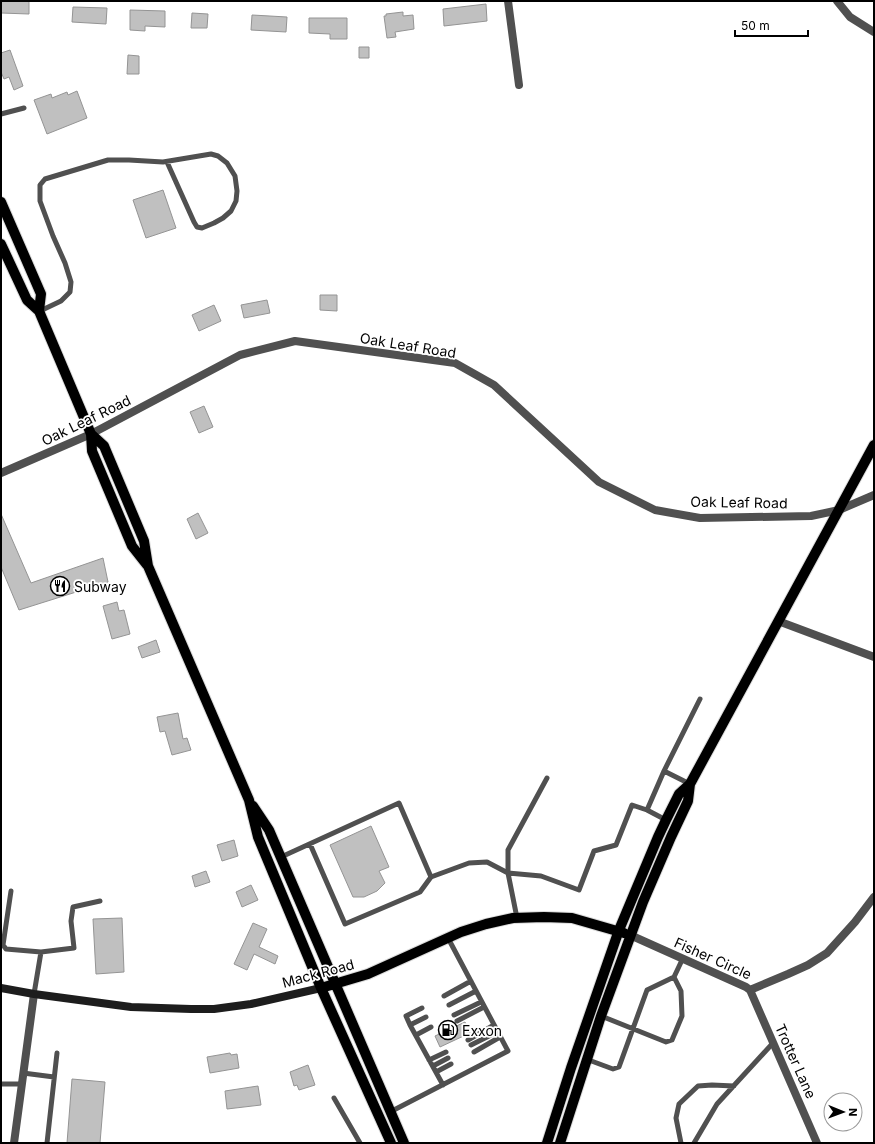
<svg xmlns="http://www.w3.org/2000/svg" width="875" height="1144" viewBox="0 0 875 1144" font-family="Inter,sans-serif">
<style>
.building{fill:#c0c0c0;stroke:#949494}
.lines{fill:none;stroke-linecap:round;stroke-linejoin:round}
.primary-casing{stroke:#dbdbdb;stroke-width:12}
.service{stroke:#505050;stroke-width:5}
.minor{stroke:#505050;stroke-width:8}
.tertiary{stroke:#505050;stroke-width:8}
.secondary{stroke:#1d1d1d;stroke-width:8}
.primary{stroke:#000;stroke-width:10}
.labels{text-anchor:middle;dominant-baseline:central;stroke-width:3.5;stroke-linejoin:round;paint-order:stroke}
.street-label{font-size:14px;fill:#000;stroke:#fff}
.poi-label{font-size:14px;fill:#000;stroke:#fff;text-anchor:start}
</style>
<rect width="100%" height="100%" fill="#fff"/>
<!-- building -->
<path class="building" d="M1,1H29V14L1,13Z
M486,4L487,21L444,26L443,9Z
M73,7L107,8L106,24L72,22Z
M130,10L165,11V27L145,26V31L130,30Z
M403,12V16L413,15L414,29L395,32L396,37L387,38L384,16H386V14Z
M192,13L208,14L207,28H191Z
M252,15L287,17L286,32L251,30Z
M309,18H347V39H330V34L309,33Z
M359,47H369V58H359Z
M10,50L23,86L14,90L9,77L4,79L1,72V53Z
M128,55L139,56V74H127Z
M77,91L87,118L47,134L34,100L51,94L52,98L67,92L68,95Z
M163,190L176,228L146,238L133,200Z
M320,295H337V311L320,310Z
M267,300L270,313L244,318L241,305Z
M214,305L221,321L199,331L192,315Z
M204,406L213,427L199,433L190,412Z
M198,513L208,533L196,539L187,519Z
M1,514L31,583L103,558L108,582L19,610L1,567Z
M117,602L119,611L124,610L130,634L112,639L103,606Z
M156,640L160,652L142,658L138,647Z
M178,713L183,739L187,738L191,750L172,755L165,731L160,732L157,717Z
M371,826L389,867L379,871L385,883L377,891L364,897H353L330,845Z
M234,840L238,856L222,861L217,845Z
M206,871L210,882L195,887L192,876Z
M251,885L258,900L242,907L236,892Z
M122,918L124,972L96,974L93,919Z
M253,923L267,929L259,947L278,956L275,964L254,954L247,970L234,964Z
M465,1022L470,1033L440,1047L435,1036Z
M230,1053L231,1055L237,1054L239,1068L210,1073L207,1057Z
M308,1065L315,1085L299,1090L297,1085L294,1086L290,1072Z
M72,1079L105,1082L100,1143H67Z
M258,1086L261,1105L227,1109L225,1091Z"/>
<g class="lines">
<defs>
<path id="primary" d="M1,202L41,294L39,311
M1,244L27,300L39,311L91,434L104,446L144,541L148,566L249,800L258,837L321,988L391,1143
M91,434L92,451L132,546L147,565
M253,806L269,830L404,1143
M321,988L368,974L461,932L486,924L513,918L544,917L572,918L624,933
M547,1143L571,1068L619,930L658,837L666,820L679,794L690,784L874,445
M560,1143L601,1016L643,902L671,837L688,801L690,784"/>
</defs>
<!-- primary casing -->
<use href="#primary" class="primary-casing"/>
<!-- service -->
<path class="service" d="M1,114L24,108
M40,311L61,301L70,292L71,282L65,263L53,236L40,201V185L45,179L108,160H129L163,162L211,154L218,156L227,163L235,176L237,191L236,201L231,211L223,218L214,223L202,228L197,227L194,222L167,162
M664,771L647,810L666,820
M690,784L664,771L700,699
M310,844L345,924L420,892L431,877
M281,857L399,803L431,877L469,863L487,862L508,873V850L547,778
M11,891L3,945L6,949L41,952
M517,918L508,873L541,876L579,890L594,851L616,845L632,805L647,810
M34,994L41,952L74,948L71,921L73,907L100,901
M444,996L471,981
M449,1005L476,991
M454,1015L481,1002
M601,1016L666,1042L672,1040L682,1016L681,991L674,977
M426,1017L410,1025L443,1085
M457,1021L484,1007
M410,1025L406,1016L422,1008
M416,1035L431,1027
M468,1040L494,1025
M471,1045L497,1032
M474,1052L500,1037
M586,1059L613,1069L619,1067L647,990L674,977L683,958
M429,1060L446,1052
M433,1066L448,1058
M436,1072L451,1064
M23,1073L54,1077
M1,1084H22
M334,1098L360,1143
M390,1112L508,1051L448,938
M47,1143L57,1053
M681,1143L676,1118L679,1104L698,1086L712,1085L734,1086
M694,1143L717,1104L773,1043"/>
<!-- minor -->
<path class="minor" d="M508,1L519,85
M1,473L91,434L240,355L295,341L455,363L494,385L599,482L655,510L700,518L811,516L839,510L874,495
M778,621L874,657
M630,935L746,987L750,990L817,1143
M750,990L788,974L808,965L827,953L855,922L874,897
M14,1143L34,994"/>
<!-- tertiary -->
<path class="tertiary" d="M837,1L850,17L874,32"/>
<!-- secondary -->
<path class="secondary" d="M1,988L34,994L131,1007L191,1009H214L251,1004L321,988"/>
<!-- primary -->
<use href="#primary" class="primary"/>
</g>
<!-- icons -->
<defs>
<symbol id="restaurant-ring" viewBox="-11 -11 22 22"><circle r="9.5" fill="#fff" stroke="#000" stroke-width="1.5"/><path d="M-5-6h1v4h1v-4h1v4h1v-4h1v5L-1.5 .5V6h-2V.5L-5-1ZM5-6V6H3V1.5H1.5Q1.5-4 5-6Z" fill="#000"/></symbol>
<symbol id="fuel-ring" viewBox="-11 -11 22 22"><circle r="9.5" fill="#fff" stroke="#000" stroke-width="1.5"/><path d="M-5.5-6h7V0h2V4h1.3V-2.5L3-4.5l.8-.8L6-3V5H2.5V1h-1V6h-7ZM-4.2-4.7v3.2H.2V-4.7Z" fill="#000"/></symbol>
</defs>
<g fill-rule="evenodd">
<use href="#restaurant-ring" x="49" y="575" width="22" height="22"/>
<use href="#fuel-ring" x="437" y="1019" width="22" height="22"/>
</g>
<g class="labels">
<!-- street labels -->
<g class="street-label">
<text transform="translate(408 345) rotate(9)">Oak Leaf Road</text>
<text transform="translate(86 420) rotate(-26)">Oak Leaf Road</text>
<text transform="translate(739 502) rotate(1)">Oak Leaf Road</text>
<text transform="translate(713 958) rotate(24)">Fisher Circle</text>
<text transform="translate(318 973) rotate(-15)">Mack Road</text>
<text transform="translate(796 1061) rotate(66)">Trotter Lane</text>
</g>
<!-- poi labels -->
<g class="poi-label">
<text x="74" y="586">Subway</text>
<text x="462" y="1030">Exxon</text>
</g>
</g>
<!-- border -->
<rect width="875" height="1144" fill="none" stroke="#000000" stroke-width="4"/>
<!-- north arrow -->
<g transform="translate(843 1112) rotate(91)"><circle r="19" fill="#ffffff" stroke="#999999"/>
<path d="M0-3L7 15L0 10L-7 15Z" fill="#000000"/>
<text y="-6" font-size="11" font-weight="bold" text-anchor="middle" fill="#000000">N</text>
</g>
<!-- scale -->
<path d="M735 30v6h73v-6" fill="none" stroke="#000000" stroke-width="2"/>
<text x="741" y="30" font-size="12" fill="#000000" stroke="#ffffff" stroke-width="3" paint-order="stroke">50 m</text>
</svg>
